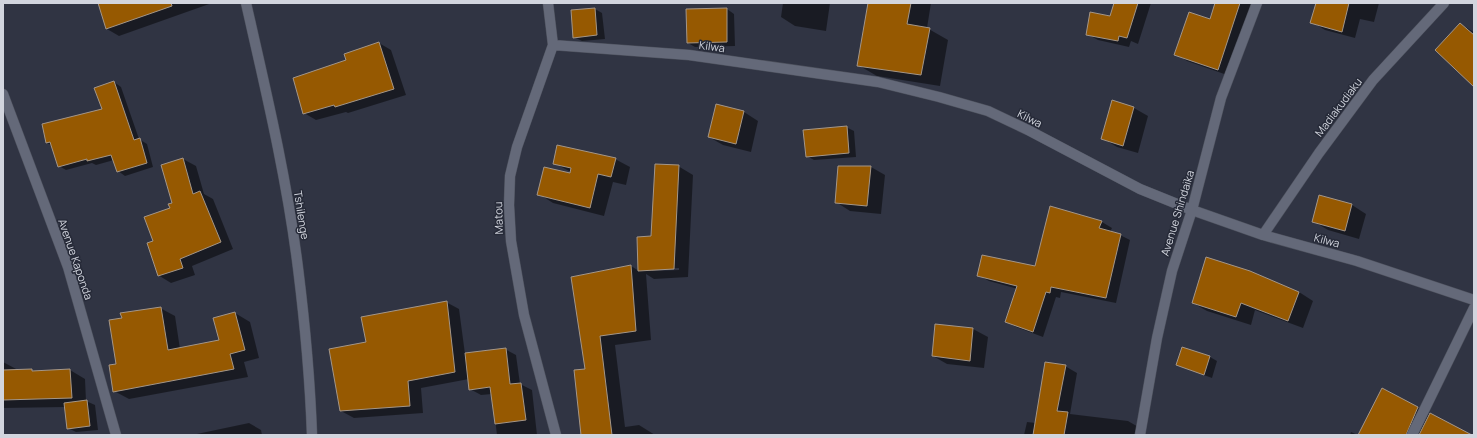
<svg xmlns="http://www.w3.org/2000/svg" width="1477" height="438" viewBox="0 0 1477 438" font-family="Manrope,sans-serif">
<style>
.shadow{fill:#0007;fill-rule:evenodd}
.building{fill:#965901;stroke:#a49688}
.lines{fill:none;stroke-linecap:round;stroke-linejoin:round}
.minor-casing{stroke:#4c505c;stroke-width:11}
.minor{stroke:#646979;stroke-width:10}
.labels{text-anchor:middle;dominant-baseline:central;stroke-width:3;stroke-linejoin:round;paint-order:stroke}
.street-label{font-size:11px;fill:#d2d5de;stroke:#262a38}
</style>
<rect width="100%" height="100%" fill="#303443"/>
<!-- shadow -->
<path class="shadow" d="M99,3H212L119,36L107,29Z
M783,3H830L826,31L795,26L781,17Z
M862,3H931L927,28L948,40L940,86L877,76L858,65L868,4Z
M1115,3H1151L1138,44L1131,41L1129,47L1098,40L1087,34L1110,18Z
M1216,3H1248L1253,6L1230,76L1187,61L1176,54L1210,21Z
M1314,3H1379L1374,22L1360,19L1355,38L1325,30L1312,22L1317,4Z
M595,9L602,13L605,39L582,41L574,37Z
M727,9L734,14L735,46L695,47L688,43Z
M1460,24L1474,32V85Z
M379,43L391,50L406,95L348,113L346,112L316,120L304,113L347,60Z
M114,82L121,87L139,139L147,144L153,167L125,176L118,171L114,160L96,165L92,163L66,170L59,166L53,146L47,143L103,110Z
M1113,101L1134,108L1148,116L1138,153L1117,147L1102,138Z
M717,105L744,112L758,121L751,152L723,145L709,137Z
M846,127L854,131L856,157L814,160L807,156Z
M183,159L196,166L204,194L213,199L233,249L192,266L195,275L171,283L158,275L154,242L171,209Z
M615,159L630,167L626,185L613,182L604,216L553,203L539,194L570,174L571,172L554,163Z
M678,166L693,175L688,277L654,279L646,274L651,340L615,345L625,427L639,425L655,435H580L582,434L586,370L572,277L631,266L639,271L638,238L652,237ZM679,268V270L652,271V269Z
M871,167L885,175L881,214L850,211L836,202Z
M1320,196L1352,205L1366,214L1359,239L1328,230L1313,221Z
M1051,207L1102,222L1112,228L1110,232L1120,235L1130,240L1116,303L1061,292L1060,298L1056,297L1043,337L1016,327L1006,322L1018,289L989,281L978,275L1036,267Z
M1299,292L1313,301L1303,328L1255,310L1251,325L1207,311L1193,303Z
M446,302L459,309L465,354L505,349L516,355L520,384L532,390L537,435H497L492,394L481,395L470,389L469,379L421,388L423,413L354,418L341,411L367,343Z
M160,308L175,316L180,349L220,341L235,313L250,322L259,358L244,362L248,377L129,399L114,391L123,319Z
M936,325L973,329L988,337L984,368L947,364L933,356Z
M1210,357L1217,361L1212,378L1177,365Z
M3,362L18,370L35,372L70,370L85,379L86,401L95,405L98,430L76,432L68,428L66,407L3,408Z
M1065,366L1077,373L1070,414L1128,421L1140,428V435H1024L1027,422L1036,423Z
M1382,389L1418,408L1467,435H1386Z
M249,423L261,430L262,435H192Z
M1351,432L1358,435H1350Z"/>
<!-- building -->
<path class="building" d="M98,3H171L172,6L106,29Z
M868,3H911L907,24L930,28L921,75L857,66Z
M1114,3H1138L1127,38L1119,36L1118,41L1086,35L1090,12L1110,16Z
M1215,3H1240L1218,70L1174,55L1189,12L1210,19Z
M1316,3H1349L1342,32L1310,23Z
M595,8L597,35L573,38L571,10Z
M727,8V42L687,43L686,9Z
M1460,23L1474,35V87L1435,50Z
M379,42L394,89L335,107L334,105L303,114L293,78L346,60L344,54Z
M114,81L134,140L140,138L147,163L117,172L111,155L87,161V159L58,167L50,142L46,143L42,124L102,109L94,88Z
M1112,100L1134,107L1123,146L1101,139Z
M716,104L744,111L736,144L708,137Z
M847,126L849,153L806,157L803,130Z
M557,145L616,158L611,177L598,174L590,208L537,195L544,167L570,173L571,168L553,164Z
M183,158L193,194L200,191L221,242L180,259L183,268L158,276L147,243L153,241L144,217L170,208L168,204L172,203L161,165Z
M655,164L679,165L674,269L638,271L637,237L651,236Z
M838,166H871L867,206L835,203Z
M1319,195L1352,204L1345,231L1312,222Z
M1050,206L1102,221L1099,228L1121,234L1106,298L1051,287L1050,293L1046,292L1033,332L1005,322L1017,286L977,276L982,255L1035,266Z
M1206,257L1250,271L1299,292L1288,321L1241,303L1236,317L1192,303Z
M631,265L636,331L600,336L612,435H581L574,370L585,369L571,277Z
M447,301L455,372L408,381L410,406L340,411L329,349L366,342L361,317Z
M161,307L168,350L219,340L213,318L235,312L245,350L230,354L234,369L113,392L109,365L116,364L109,320L122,318L120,313Z
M935,324L973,328L970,361L932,356Z
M1182,347L1210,356L1204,375L1176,365Z
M506,348L510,384L521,383L526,420L495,424L490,387L469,390L465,353Z
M1045,362L1066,365L1057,411L1068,412L1064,435H1033Z
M32,369V371L70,369L72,398L3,400V370Z
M1382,388L1418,407L1406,435H1358Z
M87,400L90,426L67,429L64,403Z
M1430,413L1472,435H1419Z"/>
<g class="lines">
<defs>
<path id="minor" d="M246,3C266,91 287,179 298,268C305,324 310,379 312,435
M548,3L553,45L517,147L510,176L509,205L511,241L524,315L556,435
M553,45L689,55L878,82L939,97L988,111L1028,130L1140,189L1192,210L1263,235L1357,261L1474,300
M3,94L68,267L116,435
M1263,235L1319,153L1373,80L1444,3
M1140,435L1157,338L1172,271L1192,210L1221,98L1257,3
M1412,435L1474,308"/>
</defs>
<!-- minor casing -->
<use href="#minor" class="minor-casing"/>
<!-- minor -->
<use href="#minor" class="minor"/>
</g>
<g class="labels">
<!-- street labels -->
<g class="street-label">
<text transform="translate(712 46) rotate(8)">Kilwa</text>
<text transform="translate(1338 107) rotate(-53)">Madiakudiaku</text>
<text transform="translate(1030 118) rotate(27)">Kilwa</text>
<text transform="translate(1177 213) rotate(-73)">Avenue Shindaïka</text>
<text transform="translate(302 215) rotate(81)">Tshilenge</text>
<text transform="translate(498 218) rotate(-92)">Matou</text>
<text transform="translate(1327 240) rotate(15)">Kilwa</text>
<text transform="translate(76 259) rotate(71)">Avenue Kaponda</text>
</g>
</g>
<!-- border -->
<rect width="1477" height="438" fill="none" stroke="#d2d5de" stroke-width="8"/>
</svg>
